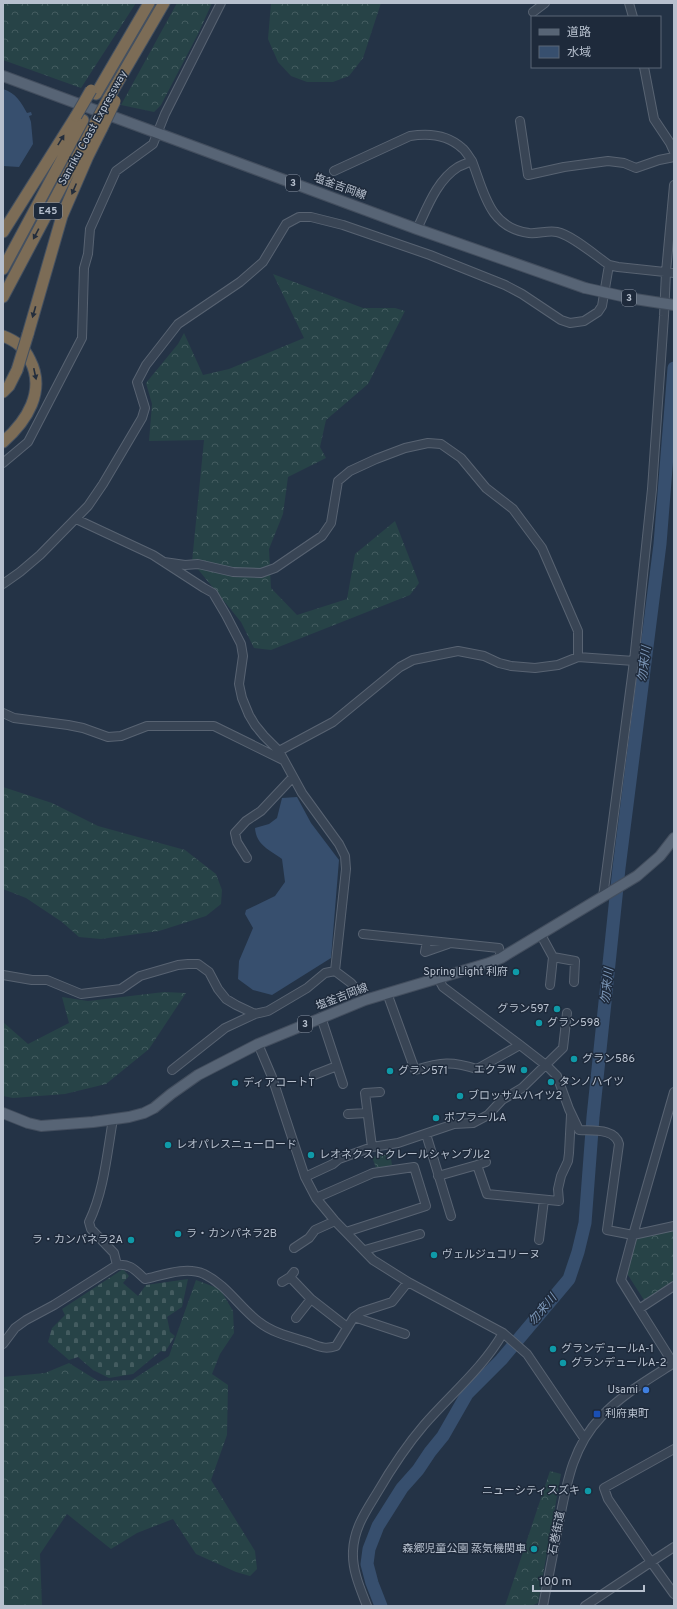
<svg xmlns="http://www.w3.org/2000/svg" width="677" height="1609" viewBox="0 0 677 1609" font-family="Overpass,'Noto Sans JP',sans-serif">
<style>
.forest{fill:url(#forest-crowns)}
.cemetery{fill:url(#cemetery-stones)}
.water{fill:#374f6e}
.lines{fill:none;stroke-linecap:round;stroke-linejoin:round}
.river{stroke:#374f6e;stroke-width:13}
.minor-casing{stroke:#586372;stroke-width:10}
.major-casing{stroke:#434e5e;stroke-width:12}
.highway-casing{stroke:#445060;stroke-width:13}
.minor{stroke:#394555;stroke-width:8}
.major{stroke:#576475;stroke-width:10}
.highway{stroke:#7c6c56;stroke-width:11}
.major-bridge-casing{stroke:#434e5e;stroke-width:12;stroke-linecap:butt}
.highway-bridge-casing{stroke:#445060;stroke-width:13;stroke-linecap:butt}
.major-bridge{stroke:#576475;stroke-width:10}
.highway-bridge{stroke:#7c6c56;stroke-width:11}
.oneway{fill:#232d3c}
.culture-dot{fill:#0f9aa8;stroke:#1e2a3b;stroke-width:1.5}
.shop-dot{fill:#3f7fe0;stroke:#1e2a3b;stroke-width:1.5}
.transit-dot{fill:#1a4fb4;stroke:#1e2a3b;stroke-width:1.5}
.labels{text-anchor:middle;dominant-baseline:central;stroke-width:3;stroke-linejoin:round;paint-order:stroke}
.shield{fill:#1e2a3b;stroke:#8993a2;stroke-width:1}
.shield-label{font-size:10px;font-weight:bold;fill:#b7c0ce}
.street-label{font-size:11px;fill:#b7c0ce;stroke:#1e2a3b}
.poi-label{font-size:11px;fill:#b7c0ce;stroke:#1e2a3b;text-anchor:start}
.water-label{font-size:12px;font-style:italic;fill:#7c97b8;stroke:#1e2a3b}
</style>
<defs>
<pattern id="forest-crowns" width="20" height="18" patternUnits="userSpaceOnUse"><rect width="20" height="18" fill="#274347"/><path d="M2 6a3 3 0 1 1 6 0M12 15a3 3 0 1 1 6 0" fill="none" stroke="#445c60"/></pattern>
<pattern id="cemetery-stones" width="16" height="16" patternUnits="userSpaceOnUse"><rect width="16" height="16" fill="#274347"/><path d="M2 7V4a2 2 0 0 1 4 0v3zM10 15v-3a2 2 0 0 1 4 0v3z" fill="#445c60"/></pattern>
</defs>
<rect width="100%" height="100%" fill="#243346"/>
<!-- forest -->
<path class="forest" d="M3,3H136L81,88L3,60Z
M177,3H212L198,34L161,105L154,112L121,105Z
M271,3H381L363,58L349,76L333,82H307L291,76L278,62L268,39Z
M273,274L363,308H395L405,311L368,384L326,420L320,447L326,458L288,477L283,514L269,549L271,588L297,615L347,599L355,554L395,521L419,583L410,595L271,650L254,648L241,622L192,562L204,440L149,441L152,404L146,383L178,344L184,333L203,375L229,369L304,338Z
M3,787L52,803L98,826L185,850L216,874L222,890L221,904L206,916L159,931L101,939L79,937L62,922L26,898L3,889Z
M164,992L186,993L149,1049L106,1084L65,1094L13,1098L3,1096V1022L28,1044L69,1023L62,997L88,1001Z
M390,1153L392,1165L376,1168L372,1157Z
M674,1230V1281L644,1300L626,1272L636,1238Z
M196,1280L220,1289L233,1311L234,1333L220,1354L212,1374L228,1385L227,1435L211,1480L255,1551L257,1569L250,1576L236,1572L196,1554L173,1519L137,1533L111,1549L67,1514L40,1554L42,1606H3V1377L45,1373L69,1363L98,1381L132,1380L169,1356Z
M550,1471L561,1474L538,1603L531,1606H505Z"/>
<!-- cemetery -->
<path class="cemetery" d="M123,1269L129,1276L123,1283L138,1296L146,1285L188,1279L182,1307L167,1317L170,1332L175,1336L165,1352L161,1351L133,1374L109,1378L93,1370L78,1357L69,1360L48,1342L52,1328L65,1315L62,1309Z"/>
<!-- water -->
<path class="water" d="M3,89C16,93 21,102 27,113L31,112L32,115L29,116L31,122L33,144L19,167L3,166Z
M297,797L311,823L339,860L331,958L272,995L253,990L238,979L239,961L253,928L245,914L246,910L275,896L285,882L282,859C270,850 256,845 255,828L269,824L277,818L282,798Z"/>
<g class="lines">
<!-- river -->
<path class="river" d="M381,1606L372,1583L367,1564L369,1549L378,1526L402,1488L418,1470L430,1452L443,1436L467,1394L501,1360L569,1279L578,1252L585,1223L593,1117L619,868L660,544L674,368"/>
<defs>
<path id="minor" d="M629,3L633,17
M533,12L545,3
M644,67L654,119L670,143L674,152
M520,121L528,175L564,167L608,161L624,163L636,168L659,160L674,157
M334,171L410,136C428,133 448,135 462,148C466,151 469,157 472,161
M417,229C427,208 437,180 458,167C462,165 467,163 472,161C484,192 489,228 529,233C539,234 548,230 557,232C572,235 596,256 609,265L618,267L674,273
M3,463L28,442L82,338L84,268L88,254L90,229L116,171L153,144L165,114L221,3
M76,519L153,555L204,588L213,593L226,615L241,644L243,656L239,684L242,698L249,715L255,725L264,736L279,751L302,793L339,844L345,856L346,869L335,971L351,983L365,1000
M164,562L185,565L198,564L233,572L261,573L275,568L322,536L331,523L338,481L350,471L376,459L405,448L428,443L441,444L461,458L486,488L513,509L542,548L578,631V657L634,661
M3,584L20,572L40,555L88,506L103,484L142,418L145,408L137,382L146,365L178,324L240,282L263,262L286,224L299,217H311L343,225L430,255L505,285L522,294L561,320L570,323L584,321L598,312L602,306L609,265
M3,713L14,718L68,725L83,728L108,737L121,736L147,726H214L283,760
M279,751L333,722L400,667L413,660L458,651L484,656L499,663L511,666L535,668L558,665L578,657
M247,858L237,842L235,833L246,821L261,811L293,777
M603,897L634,661L652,489L664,316L666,272L674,185
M363,934L499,948L501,958
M541,935L553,957L550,985
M427,941L425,952L448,944
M553,957L575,961L574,982
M3,975L32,980H47L81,994L121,989L140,976L178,965L188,964H198L209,972L218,989L226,999L236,1005L255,1014
M438,978L443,987L520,1045L547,1066L557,1076L569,1109L579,1130C592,1131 615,1128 619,1144L607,1230L633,1235L674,1092
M387,993L415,1070C442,1062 451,1061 477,1069L520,1045
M321,1017L343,1084
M258,1044L272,1077L305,1177L316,1198L335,1221L373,1260L408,1282L503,1333L527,1354L584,1438
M172,1070L225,1028L255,1014L268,1011L307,988L325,973L335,971
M314,1075L337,1066
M348,1114L367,1113
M113,1119C107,1154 104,1191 89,1222L91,1229L114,1253L117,1265
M426,1134L451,1216
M372,1147L365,1093L380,1092
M477,1165L486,1162
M438,1176L477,1165L487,1194L559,1201L558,1189L561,1176L568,1161L569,1153L571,1115
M305,1177L333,1164L339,1159L372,1147L398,1143L454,1124L473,1123L488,1115L502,1100L522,1088L563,1048L567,1013
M316,1198L373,1173L414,1167L426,1206L346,1232
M539,1240L544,1200
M294,1248L309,1238L315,1230L335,1221
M365,1250L420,1234
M294,1272L290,1277L311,1299
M282,1282L290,1277
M639,1309L621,1280L633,1235L674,1226
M354,1317L405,1334
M296,1318L311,1299L347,1327
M3,1344L15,1328L26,1320L54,1305L117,1265C130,1263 136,1271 145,1279C163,1275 186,1266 204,1274C227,1285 240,1308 259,1322C273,1333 291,1337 307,1342C318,1346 324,1350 336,1346L354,1317L361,1312L392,1302L408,1282
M673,1363L639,1309L674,1286
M674,1547L651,1562L674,1594
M367,1606C360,1588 352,1570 353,1551C354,1528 366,1511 377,1493C391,1469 406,1446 424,1425C450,1395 483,1368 503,1333
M543,1606C548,1580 553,1554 558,1528C566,1488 571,1448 601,1417C621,1395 649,1379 674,1363
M585,1606L651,1562L608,1499L604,1488L674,1449"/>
<path id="major" d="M3,76L417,229L585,288
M3,1113L28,1123L41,1126L93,1122L129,1117L144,1113L154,1108L171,1094L198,1075L258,1044L365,1000L489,963L501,958L637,876L660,856L674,838"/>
<path id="highway" d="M96,94L149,3
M108,99L164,3
M3,232L76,116
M3,269L83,120
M3,297L94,125
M28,334L62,216L88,156L102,128
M3,336C16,341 24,347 30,360C46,391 27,421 3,442
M3,392L9,386L17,370"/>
</defs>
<!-- minor casing -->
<use href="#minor" class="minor-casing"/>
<!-- major casing -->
<use href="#major" class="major-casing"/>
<!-- highway casing -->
<use href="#highway" class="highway-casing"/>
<!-- minor -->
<use href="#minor" class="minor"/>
<!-- major -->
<use href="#major" class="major"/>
<!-- highway -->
<use href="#highway" class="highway"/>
<defs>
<path id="major-bridge" d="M585,288L635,299L674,305"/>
<path id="highway-bridge" d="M76,116L91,90
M94,125L108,99
M102,128L115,101
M17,370L28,334"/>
</defs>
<!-- major-bridge casing -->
<use href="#major-bridge" class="major-bridge-casing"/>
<!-- highway-bridge casing -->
<use href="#highway-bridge" class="highway-bridge-casing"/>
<!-- major-bridge -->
<use href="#major-bridge" class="major-bridge"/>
<!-- highway-bridge -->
<use href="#highway-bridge" class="highway-bridge"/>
</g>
<!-- one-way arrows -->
<defs><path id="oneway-solid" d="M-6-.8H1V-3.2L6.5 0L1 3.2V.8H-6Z"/></defs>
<g class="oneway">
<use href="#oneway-solid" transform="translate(61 140) rotate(-58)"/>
<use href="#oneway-solid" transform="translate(74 189) rotate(113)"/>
<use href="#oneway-solid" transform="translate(36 234) rotate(118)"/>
<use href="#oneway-solid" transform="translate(34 312) rotate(106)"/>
<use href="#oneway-solid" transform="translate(35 374) rotate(78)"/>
</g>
<!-- markers -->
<g class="culture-dot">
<circle cx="516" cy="972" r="4"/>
<circle cx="557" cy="1009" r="4"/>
<circle cx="539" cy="1023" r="4"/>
<circle cx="574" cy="1059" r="4"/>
<circle cx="524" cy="1070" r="4"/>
<circle cx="390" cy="1071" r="4"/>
<circle cx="551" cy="1082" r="4"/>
<circle cx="235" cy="1083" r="4"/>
<circle cx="460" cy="1096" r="4"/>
<circle cx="436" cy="1118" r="4"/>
<circle cx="168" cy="1145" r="4"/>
<circle cx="311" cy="1155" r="4"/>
<circle cx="178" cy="1234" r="4"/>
<circle cx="131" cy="1240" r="4"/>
<circle cx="434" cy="1255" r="4"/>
<circle cx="553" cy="1349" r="4"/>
<circle cx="563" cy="1363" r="4"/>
<circle cx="588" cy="1491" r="4"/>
<circle cx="534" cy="1549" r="4"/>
</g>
<circle class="shop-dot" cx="646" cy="1390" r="4"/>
<rect class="transit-dot" x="593" y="1410" width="8" height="8" rx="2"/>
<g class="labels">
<!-- shield labels -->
<g class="shield">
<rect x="286" y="175" width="14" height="16" rx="3"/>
<rect x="34" y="203" width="28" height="16" rx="3"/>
<rect x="622" y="290" width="14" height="16" rx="3"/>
<rect x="298" y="1016" width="14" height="16" rx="3"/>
</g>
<g class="shield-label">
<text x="293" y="183">3</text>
<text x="48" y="211">E45</text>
<text x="629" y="298">3</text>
<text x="305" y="1024">3</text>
</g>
<!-- street labels -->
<g class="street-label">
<text transform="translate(93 128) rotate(-61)">Sanriku Coast Expressway</text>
<text transform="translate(340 187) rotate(20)">塩釜吉岡線</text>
<text transform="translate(342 997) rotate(-21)">塩釜吉岡線</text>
<text transform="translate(557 1533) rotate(-79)">石巻街道</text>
</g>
<!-- poi labels -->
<g class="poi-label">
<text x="508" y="972" text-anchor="end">Spring Light 利府</text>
<text x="549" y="1009" text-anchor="end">グラン597</text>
<text x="547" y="1023">グラン598</text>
<text x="582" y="1059">グラン586</text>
<text x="516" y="1070" text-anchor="end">エクラW</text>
<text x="398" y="1071">グラン571</text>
<text x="559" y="1082">タンノハイツ</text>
<text x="243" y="1083">ディアコートT</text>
<text x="468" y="1096">ブロッサムハイツ2</text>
<text x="444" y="1118">ポプラールA</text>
<text x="176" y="1145">レオパレスニューロード</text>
<text x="319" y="1155">レオネクストクレールシャンブル2</text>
<text x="186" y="1234">ラ・カンパネラ2B</text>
<text x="123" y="1240" text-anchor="end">ラ・カンパネラ2A</text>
<text x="442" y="1255">ヴェルジュコリーヌ</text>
<text x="561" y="1349">グランデュールA-1</text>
<text x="571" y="1363">グランデュールA-2</text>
<text x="638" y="1390" text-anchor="end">Usami</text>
<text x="605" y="1414">利府東町</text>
<text x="580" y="1491" text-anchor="end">ニューシティスズキ</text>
<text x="526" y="1549" text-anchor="end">森郷児童公園 蒸気機関車</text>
</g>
<!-- water labels -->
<g class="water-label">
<text transform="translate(645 664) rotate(-83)">勿来川</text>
<text transform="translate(608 986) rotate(-84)">勿来川</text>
<text transform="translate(543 1310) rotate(-50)">勿来川</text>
</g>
</g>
<!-- border -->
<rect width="677" height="1609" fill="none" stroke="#b7c0ce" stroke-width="8"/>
<!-- legend -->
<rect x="531" y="16" width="130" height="52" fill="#1e2a3b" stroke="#5b6676"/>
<rect x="539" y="29" width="20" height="6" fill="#576475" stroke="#5b6676"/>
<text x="567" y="36" font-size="12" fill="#b7c0ce">道路</text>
<rect x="539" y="46" width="20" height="12" fill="#374f6e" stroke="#5b6676"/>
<text x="567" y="56" font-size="12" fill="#b7c0ce">水域</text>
<!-- scale -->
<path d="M533 1585v6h111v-6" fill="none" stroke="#b7c0ce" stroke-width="2"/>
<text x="539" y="1585" font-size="12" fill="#b7c0ce" stroke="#1e2a3b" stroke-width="3" paint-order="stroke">100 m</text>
</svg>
